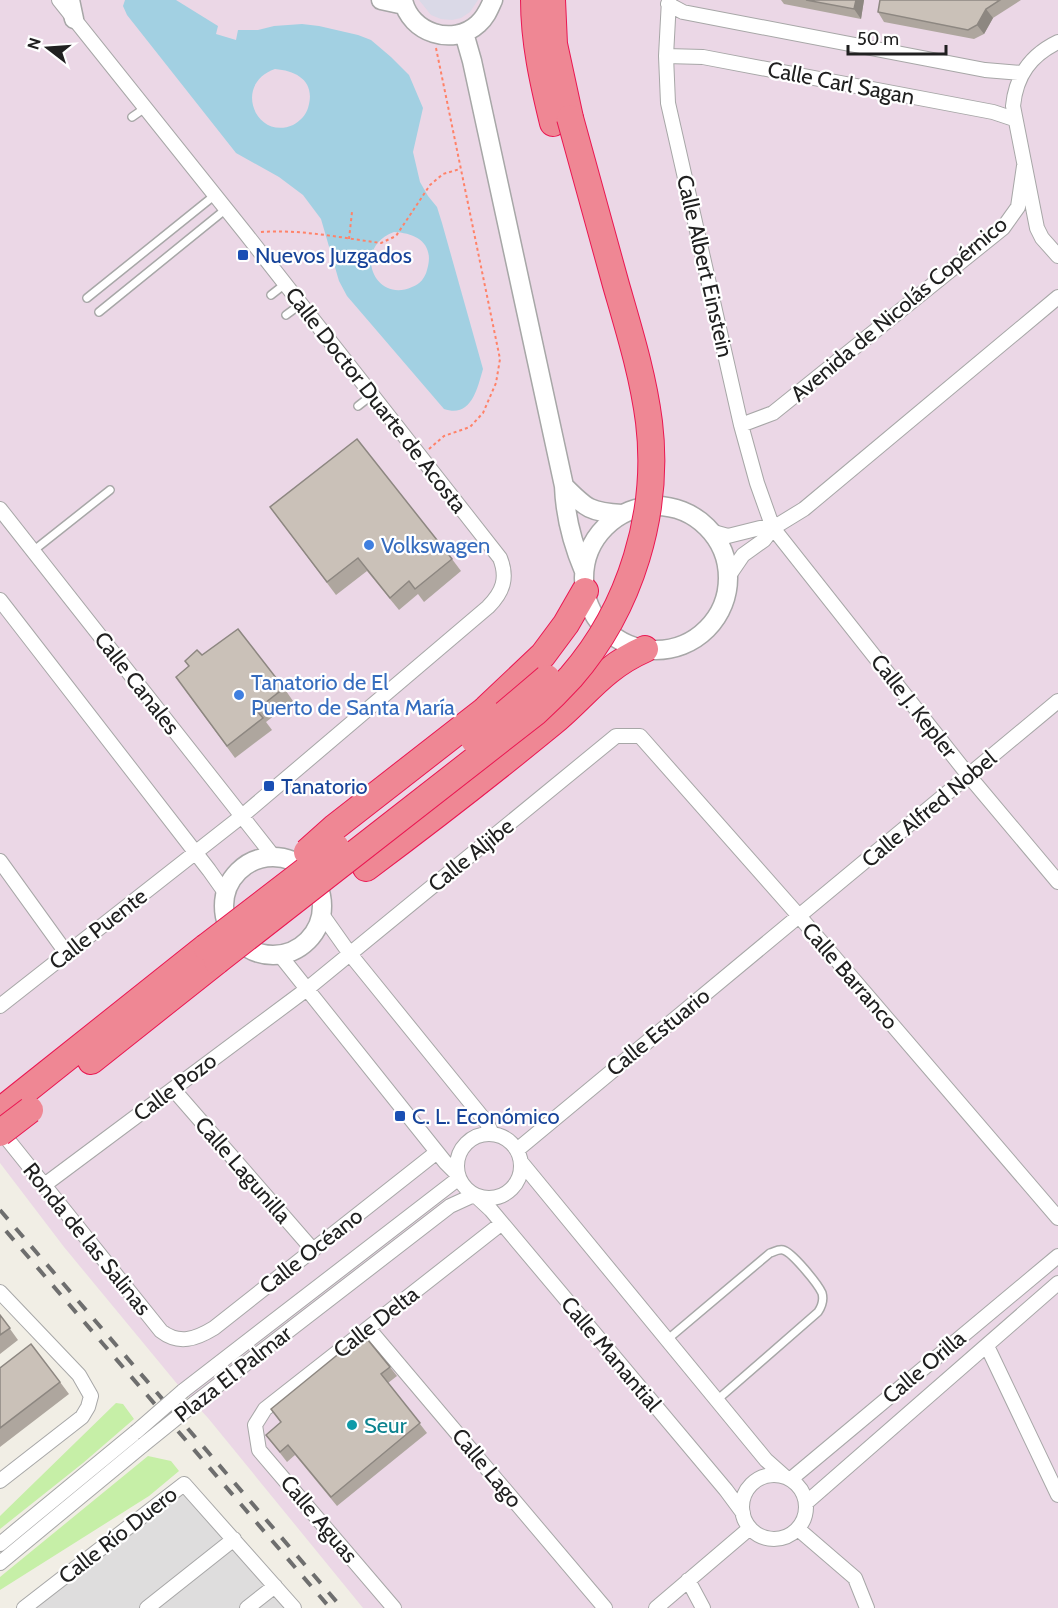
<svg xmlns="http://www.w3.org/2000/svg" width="1058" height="1608" viewBox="0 0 1058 1608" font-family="Cabin,sans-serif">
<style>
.residential{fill:#dedddd}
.industrial{fill:#ebd7e6}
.grass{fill:#c6efa7}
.plaza{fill:#dad9e7}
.water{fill:#a2d0e2;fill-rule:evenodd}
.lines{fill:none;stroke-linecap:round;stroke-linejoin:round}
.service-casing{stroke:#a7a7a7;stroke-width:10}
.minor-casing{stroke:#a7a7a7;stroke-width:16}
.tertiary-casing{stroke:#a7a7a7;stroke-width:21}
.motorway-casing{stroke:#ea1752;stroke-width:28}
.path{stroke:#ff8269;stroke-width:2;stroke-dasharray:3 3;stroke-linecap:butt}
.service{stroke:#fff;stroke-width:7}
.minor{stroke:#fff;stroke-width:14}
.tertiary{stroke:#fff;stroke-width:18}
.motorway{stroke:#ef8794;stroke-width:26}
.rail{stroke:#6e6e6e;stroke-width:4;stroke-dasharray:12 12;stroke-linecap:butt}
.minor-bridge-casing{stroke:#a7a7a7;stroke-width:16;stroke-linecap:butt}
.motorway-bridge-casing{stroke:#ea1752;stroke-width:28;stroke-linecap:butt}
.minor-bridge{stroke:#fff;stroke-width:14}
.motorway-bridge{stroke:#ef8794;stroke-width:26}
.wall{fill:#aea69e}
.shaded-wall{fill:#8d8781}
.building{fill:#cac1b8;stroke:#8d8781;stroke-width:1.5}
.transit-dot{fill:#1a4fb4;stroke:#fff;stroke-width:2}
.shop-dot{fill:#3f7fe0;stroke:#fff;stroke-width:2}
.culture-dot{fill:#0f9aa8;stroke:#fff;stroke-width:2}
.labels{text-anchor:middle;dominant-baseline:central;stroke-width:4.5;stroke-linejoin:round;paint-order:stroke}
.street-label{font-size:22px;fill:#202020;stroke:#fff}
.transit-label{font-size:22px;fill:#164399;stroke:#fff;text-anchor:start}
.shop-label{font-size:22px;fill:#366cbe;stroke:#fff;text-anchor:start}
.culture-label{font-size:22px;fill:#0d838f;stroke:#fff;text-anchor:start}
</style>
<rect width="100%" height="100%" fill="#f1eee5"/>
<!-- residential -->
<path class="residential" d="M190,1483L296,1608H28Z"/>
<!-- industrial -->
<path class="industrial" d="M0,0H1058V1608H363L208,1418L183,1391L64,1247L0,1163Z"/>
<!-- grass -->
<path class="grass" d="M116,1403L123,1404L134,1419L83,1463L0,1529V1516Z
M148,1456L171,1461L179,1471L149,1496L0,1590V1577Z"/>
<!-- plaza -->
<path class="plaza" d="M419,0H478L470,12L461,18L452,20L441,19L431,15Z"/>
<!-- water -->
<path class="water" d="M125,0H176L218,26L216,34L236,40L238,30H258L274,26L302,24L319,26L358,35L371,40L391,57L409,75L423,108L413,152L420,182L428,196L437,207L442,223L483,369C477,390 471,418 444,409L347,296L339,281L321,219L303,195L279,177L236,153L127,15L123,6ZM275,69C298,71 316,82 308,108C306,115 300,121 293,125C256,141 232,84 275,69ZM394,232C417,233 435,244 427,270C425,278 420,284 412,287C375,304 351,248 394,232Z"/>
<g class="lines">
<defs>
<path id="service" d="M132,117L145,108
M271,295L285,284
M87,298L215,195
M99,312L226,209
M286,315L301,304
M358,406L372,395
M33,551L110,490
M668,1339L770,1253C774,1252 778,1249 783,1250C792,1252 818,1284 822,1293C824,1300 822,1306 818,1312L717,1400"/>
<path id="minor" d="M669,0L666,56L668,103L741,425L757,483L773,528L969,776L1058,882
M668,4L683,12L985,70L1022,73
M1058,42C1031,55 1016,75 1013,106L1037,228L1042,238L1058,256
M666,56L703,57L993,112L1014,119
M741,425L773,413L1003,228L1018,207L1024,166
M0,509L274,857
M710,531L728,536L760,528H773
M728,577L743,555L764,540L773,528L804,509L1058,297
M0,600L209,870L226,894
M0,861L67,954
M321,913L350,954L487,1123L492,1134
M279,954L445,1162L458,1175
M0,1006L242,816L488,607C503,592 508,578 500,558L246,234L59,0
M173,1089L313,1250
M0,1130L161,1331C179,1345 196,1339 214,1328L437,1152
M457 1166a32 32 0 1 1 64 0a32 32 0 1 1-64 0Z
M517,1150L1058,701
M521,1162L766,1460L784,1476
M43,1186L307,989L616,736H640L799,916L1058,1218
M477,1197L491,1210L726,1490L743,1513
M0,1292L79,1375L91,1396L88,1407L82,1417L0,1481
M368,1328L605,1608
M987,1346L1058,1495
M183,1391L459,1178
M195,1403L450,1206L474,1195
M742 1507a32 32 0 1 1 64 0a32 32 0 1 1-64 0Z
M791,1479L1058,1256
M806,1503L1058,1283
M798,1529L855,1578L867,1608
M0,1544L136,1432
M0,1563L143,1445
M688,1580L703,1608
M24,1608L184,1484L294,1608
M147,1608L234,1539
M247,1608L275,1586
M394,1608L259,1450L255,1425L265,1409L502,1223
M656,1608L750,1528"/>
<path id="tertiary" d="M70,0L74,19
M381,0L404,5
M403,0C410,33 453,47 478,24C486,17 489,9 493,0
M464,33L472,61L564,486C565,514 573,545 584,571
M564,486C586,508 589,512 622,514
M584 578a72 72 0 1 1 144 0a72 72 0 1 1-144 0Z
M224 906a49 49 0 1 1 98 0a49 49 0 1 1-98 0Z"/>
<path id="motorway" d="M534,0C534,42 543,82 553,123
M552,0L554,44L570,118
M487,708L543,655L566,624L585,591
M366,868C429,821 491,773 552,723C586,695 602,668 645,649
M91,1061L217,961
M0,1111L206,947"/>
</defs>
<!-- service casing -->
<use href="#service" class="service-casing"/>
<!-- minor casing -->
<use href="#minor" class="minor-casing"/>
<!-- tertiary casing -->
<use href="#tertiary" class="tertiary-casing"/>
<!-- motorway casing -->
<use href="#motorway" class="motorway-casing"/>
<!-- path -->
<path class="path" d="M261,232C300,229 342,238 381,243L396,236L430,185L443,174L460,169
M349,239L352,212
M429,449L444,436L470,427L483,413L496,383L500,359L436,48"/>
<!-- service -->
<use href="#service" class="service"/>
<!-- minor -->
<use href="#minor" class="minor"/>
<!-- tertiary -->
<use href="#tertiary" class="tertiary"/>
<!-- motorway -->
<use href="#motorway" class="motorway"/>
<!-- rail -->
<path class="rail" d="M0,1210L342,1608
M6,1231L330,1608"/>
<defs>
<path id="minor-bridge" d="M136,1432L183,1391
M143,1445L195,1403"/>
<path id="motorway-bridge" d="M474,740L547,678
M307,852L335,827L485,710
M206,947L336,847
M217,961L536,712C548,701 560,689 571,677C631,608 660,512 649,422C643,375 629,330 616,285C601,229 585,174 570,118
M0,1133L30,1110"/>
</defs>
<!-- minor-bridge casing -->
<use href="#minor-bridge" class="minor-bridge-casing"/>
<!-- motorway-bridge casing -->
<use href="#motorway-bridge" class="motorway-bridge-casing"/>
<!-- minor-bridge -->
<use href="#minor-bridge" class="minor-bridge"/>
<!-- motorway-bridge -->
<use href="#motorway-bridge" class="motorway-bridge"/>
</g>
<!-- wall -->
<path class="wall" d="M781,0H864L861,19L784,4Z
M880,0H1021L993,18L984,34L974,39L884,22L878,12Z
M270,507L452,559L461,571L424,602L418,594L399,610L367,571L336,595Z
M202,655L284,688L293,701L266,722L272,730L235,758L185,690Z
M0,1315L18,1340L0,1354Z
M390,1367L397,1376L388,1383L427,1433L337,1506L295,1455L287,1462L266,1435L281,1422L271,1409Z
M0,1368L60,1382L69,1394L0,1447Z"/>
<!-- shaded-wall -->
<path class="shaded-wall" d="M856,0H864L861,19L854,9Z
M986,9L993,18L984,34L977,25Z"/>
<!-- building -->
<path class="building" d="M806,0H856L854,9Z
M880,0H1000L986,9L977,25L968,30L878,12Z
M357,439L452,559L415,589L409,581L390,598L358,558L327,582L270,507Z
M238,629L284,688L256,710L263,718L227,746L176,677L189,666L185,661L197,650L202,655Z
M0,1315L10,1328L0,1335Z
M363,1334L390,1367L381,1374L420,1423L331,1497L288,1445L280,1452L266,1435L281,1422L271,1409Z
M31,1344L60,1382L0,1428V1368Z"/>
<!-- markers -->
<g class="transit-dot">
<rect x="237" y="249" width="12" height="12" rx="3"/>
<rect x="263" y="780" width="12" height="12" rx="3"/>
<rect x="394" y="1110" width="12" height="12" rx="3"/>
</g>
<g class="shop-dot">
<circle cx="369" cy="545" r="6"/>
<circle cx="239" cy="695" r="6"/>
</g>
<circle class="culture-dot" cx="352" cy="1425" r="6"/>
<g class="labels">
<!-- street labels -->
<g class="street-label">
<text transform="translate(841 83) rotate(11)">Calle Carl Sagan</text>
<text transform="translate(705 266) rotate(77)">Calle Albert Einstein</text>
<text transform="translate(899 309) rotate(-40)">Avenida de Nicolás Copérnico</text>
<text transform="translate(376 400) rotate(52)">Calle Doctor Duarte de Acosta</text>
<text transform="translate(137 683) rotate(52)">Calle Canales</text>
<text transform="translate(914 706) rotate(52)">Calle J. Kepler</text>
<text transform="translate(929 809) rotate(-40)">Calle Alfred Nobel</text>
<text transform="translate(471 855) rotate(-39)">Calle Aljibe</text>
<text transform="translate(98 929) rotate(-38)">Calle Puente</text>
<text transform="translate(850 976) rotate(49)">Calle Barranco</text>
<text transform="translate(658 1032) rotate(-39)">Calle Estuario</text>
<text transform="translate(175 1087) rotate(-37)">Calle Pozo</text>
<text transform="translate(243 1170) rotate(49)">Calle Lagunilla</text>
<text transform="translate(87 1239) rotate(51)">Ronda de las Salinas</text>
<text transform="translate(311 1251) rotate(-38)">Calle Océano</text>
<text transform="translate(376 1322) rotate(-38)">Calle Delta</text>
<text transform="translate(611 1354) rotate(50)">Calle Manantial</text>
<text transform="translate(924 1367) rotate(-40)">Calle Orilla</text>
<text transform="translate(233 1374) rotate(-38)">Plaza El Palmar</text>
<text transform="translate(487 1468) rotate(50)">Calle Lago</text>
<text transform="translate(319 1519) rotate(50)">Calle Aguas</text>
<text transform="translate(118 1535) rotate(-38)">Calle Río Duero</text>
</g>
<!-- transit labels -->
<g class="transit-label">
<text x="255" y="255">Nuevos Juzgados</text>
<text x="281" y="786">Tanatorio</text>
<text x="412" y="1116">C. L. Económico</text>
</g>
<!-- shop labels -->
<g class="shop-label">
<text x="381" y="545">Volkswagen</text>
<text x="251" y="682">Tanatorio de El<tspan x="251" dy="25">Puerto de Santa María</tspan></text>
</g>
<!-- culture labels -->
<g class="culture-label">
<text x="364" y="1425">Seur</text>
</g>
</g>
<!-- north arrow -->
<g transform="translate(48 48) rotate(287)" stroke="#ffffff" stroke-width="4.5" paint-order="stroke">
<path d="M0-4.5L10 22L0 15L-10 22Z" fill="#202020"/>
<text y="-9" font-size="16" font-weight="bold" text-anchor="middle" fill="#202020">N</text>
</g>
<!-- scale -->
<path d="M848 45v9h98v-9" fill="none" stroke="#202020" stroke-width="3"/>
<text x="857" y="45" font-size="18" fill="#202020" stroke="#ffffff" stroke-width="4.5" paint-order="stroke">50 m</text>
</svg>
